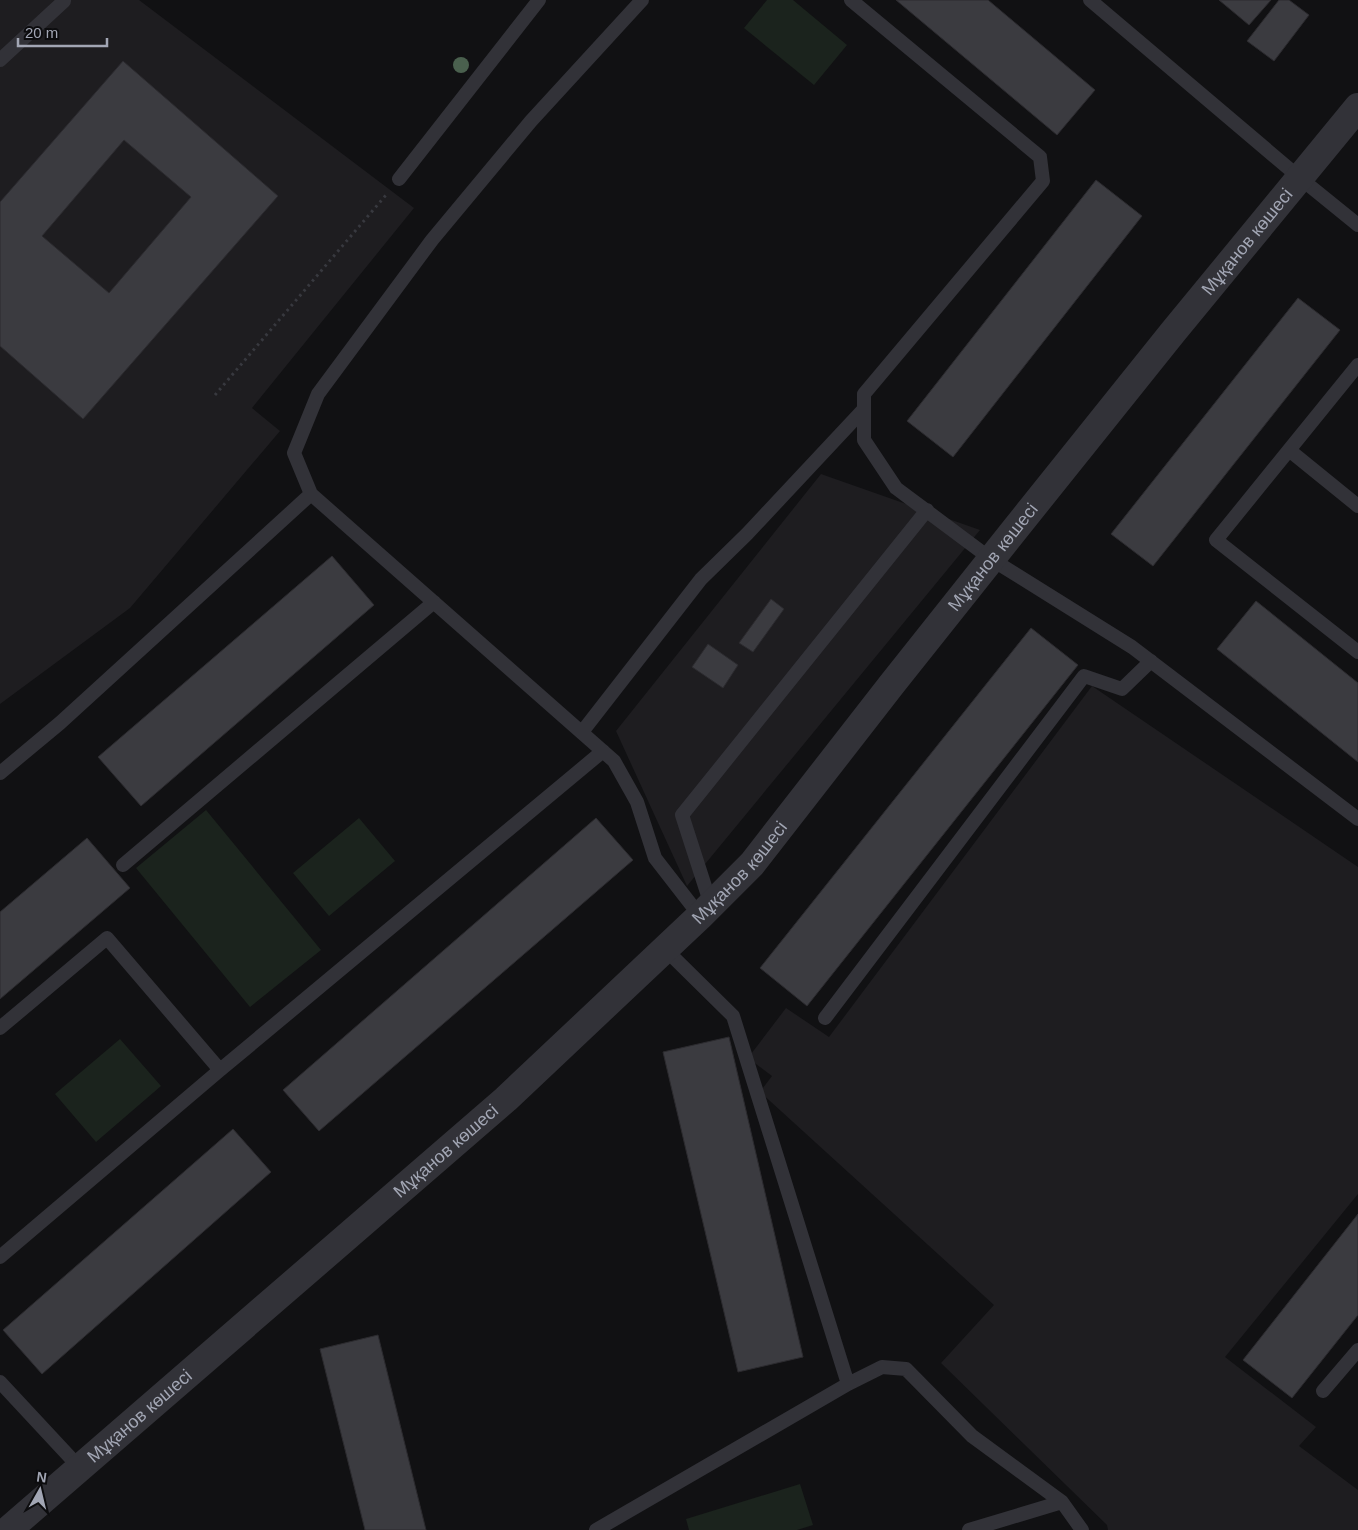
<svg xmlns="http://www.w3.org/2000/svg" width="1358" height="1530" viewBox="0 0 1358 1530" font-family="Arial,sans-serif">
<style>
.built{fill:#1e1d20}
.green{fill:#1b231d}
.building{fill:#3b3b40;stroke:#2c2b2f;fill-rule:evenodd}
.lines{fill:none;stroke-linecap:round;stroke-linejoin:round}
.path{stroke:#38393f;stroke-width:3;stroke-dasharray:2.5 4;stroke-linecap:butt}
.service{stroke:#323238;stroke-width:14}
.minor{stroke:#323238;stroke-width:28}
.tree{fill:#4a604e}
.labels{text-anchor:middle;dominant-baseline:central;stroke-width:4.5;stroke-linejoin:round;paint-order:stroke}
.street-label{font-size:18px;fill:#a2a6b4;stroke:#0c0c0e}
</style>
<rect width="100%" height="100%" fill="#111113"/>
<!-- built -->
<path class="built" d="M0,0H139L414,208L252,408L280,431L130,608L0,704Z
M821,474L980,530L687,886L616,731Z
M1092,686L1358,867V1194L1225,1357L1316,1427L1299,1446L1358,1490V1530H1108L1107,1525L941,1363L994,1305L760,1092L772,1076L748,1058L786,1008L829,1037Z"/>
<!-- green -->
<path class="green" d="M767,0H793L847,45L814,85L744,28Z
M206,810L321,950L250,1007L136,868Z
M359,818L395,861L329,916L293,873Z
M120,1039L161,1086L96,1142L55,1094Z
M800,1484L813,1525L797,1530H689L686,1519Z"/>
<!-- building -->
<path class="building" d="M896,0H988L1095,90L1057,135Z
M1219,0H1271L1249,25Z
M1279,0H1289L1309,15L1274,61L1247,41Z
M123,61L278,196L83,419L0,346V202ZM124,140L191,197L109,293L42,236Z
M1096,180L1142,216L953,457L907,421Z
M1298,298L1340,330L1153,566L1111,534Z
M332,556L374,605L141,806L98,757Z
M771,599L784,609L753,652L739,643Z
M1256,601L1358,683V762L1217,649Z
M1031,628L1078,665L807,1006L760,968Z
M708,644L738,665L723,688L692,667Z
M596,818L633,860L319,1131L283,1090Z
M87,838L130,888L0,999V912Z
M729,1037L803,1357L738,1372L663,1052Z
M233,1129L271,1172L42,1374L3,1330Z
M1358,1214V1315L1292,1398L1243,1360Z
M378,1335L426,1530H365L320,1349Z"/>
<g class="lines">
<!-- path -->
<path class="path" d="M215,395L386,195"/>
<!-- service -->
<path class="service" d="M642,0L531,121L432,240L318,394L294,453L311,494L614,761L637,802L655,858L700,916
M851,0L1040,157L1043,181L864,394V440L896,488L991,559L1132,647L1358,819
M1090,0L1300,178L1358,225
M0,60L64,1L63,0
M399,179L539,0
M1358,365L1289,450L1358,506
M1289,450L1216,540L1358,652
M582,732L701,579L747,534L864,409
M0,773L60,723L311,494
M123,865L434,602
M711,905L682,815L927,510
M665,949L733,1016L848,1384
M825,1018L1084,676L1122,689L1151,661
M0,1028L107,938L220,1070
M0,1257L220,1070L603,751
M0,1382L80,1468
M1323,1391L1358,1350
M596,1530L848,1384L882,1367L906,1369L972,1436L1062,1502L1082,1530
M969,1530L1062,1502"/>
<!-- minor -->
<path class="minor" id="s1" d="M8,1530L506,1099L700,916L752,864L892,684L1016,528L1173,332L1358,107"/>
</g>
<!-- trees -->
<circle class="tree" cx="461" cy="65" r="8"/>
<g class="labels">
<!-- street labels -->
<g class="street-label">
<text stroke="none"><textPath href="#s1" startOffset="1794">Мұқанов көшесі</textPath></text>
<text stroke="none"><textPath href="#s1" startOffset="1389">Мұқанов көшесі</textPath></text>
<text stroke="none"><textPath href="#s1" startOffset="984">Мұқанов көшесі</textPath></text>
<text stroke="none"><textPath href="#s1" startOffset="579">Мұқанов көшесі</textPath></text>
<text stroke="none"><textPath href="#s1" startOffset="174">Мұқанов көшесі</textPath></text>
</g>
</g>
<!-- north arrow -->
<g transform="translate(40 1490) rotate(8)" stroke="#0c0c0e" stroke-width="4" paint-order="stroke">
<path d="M0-4L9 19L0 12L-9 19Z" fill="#a2a6b4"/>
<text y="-8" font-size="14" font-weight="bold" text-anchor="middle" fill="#a2a6b4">N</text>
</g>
<!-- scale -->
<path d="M18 38v8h89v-8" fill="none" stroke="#a2a6b4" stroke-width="2.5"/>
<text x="25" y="38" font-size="15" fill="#a2a6b4" stroke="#0c0c0e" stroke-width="4" paint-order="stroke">20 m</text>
</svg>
